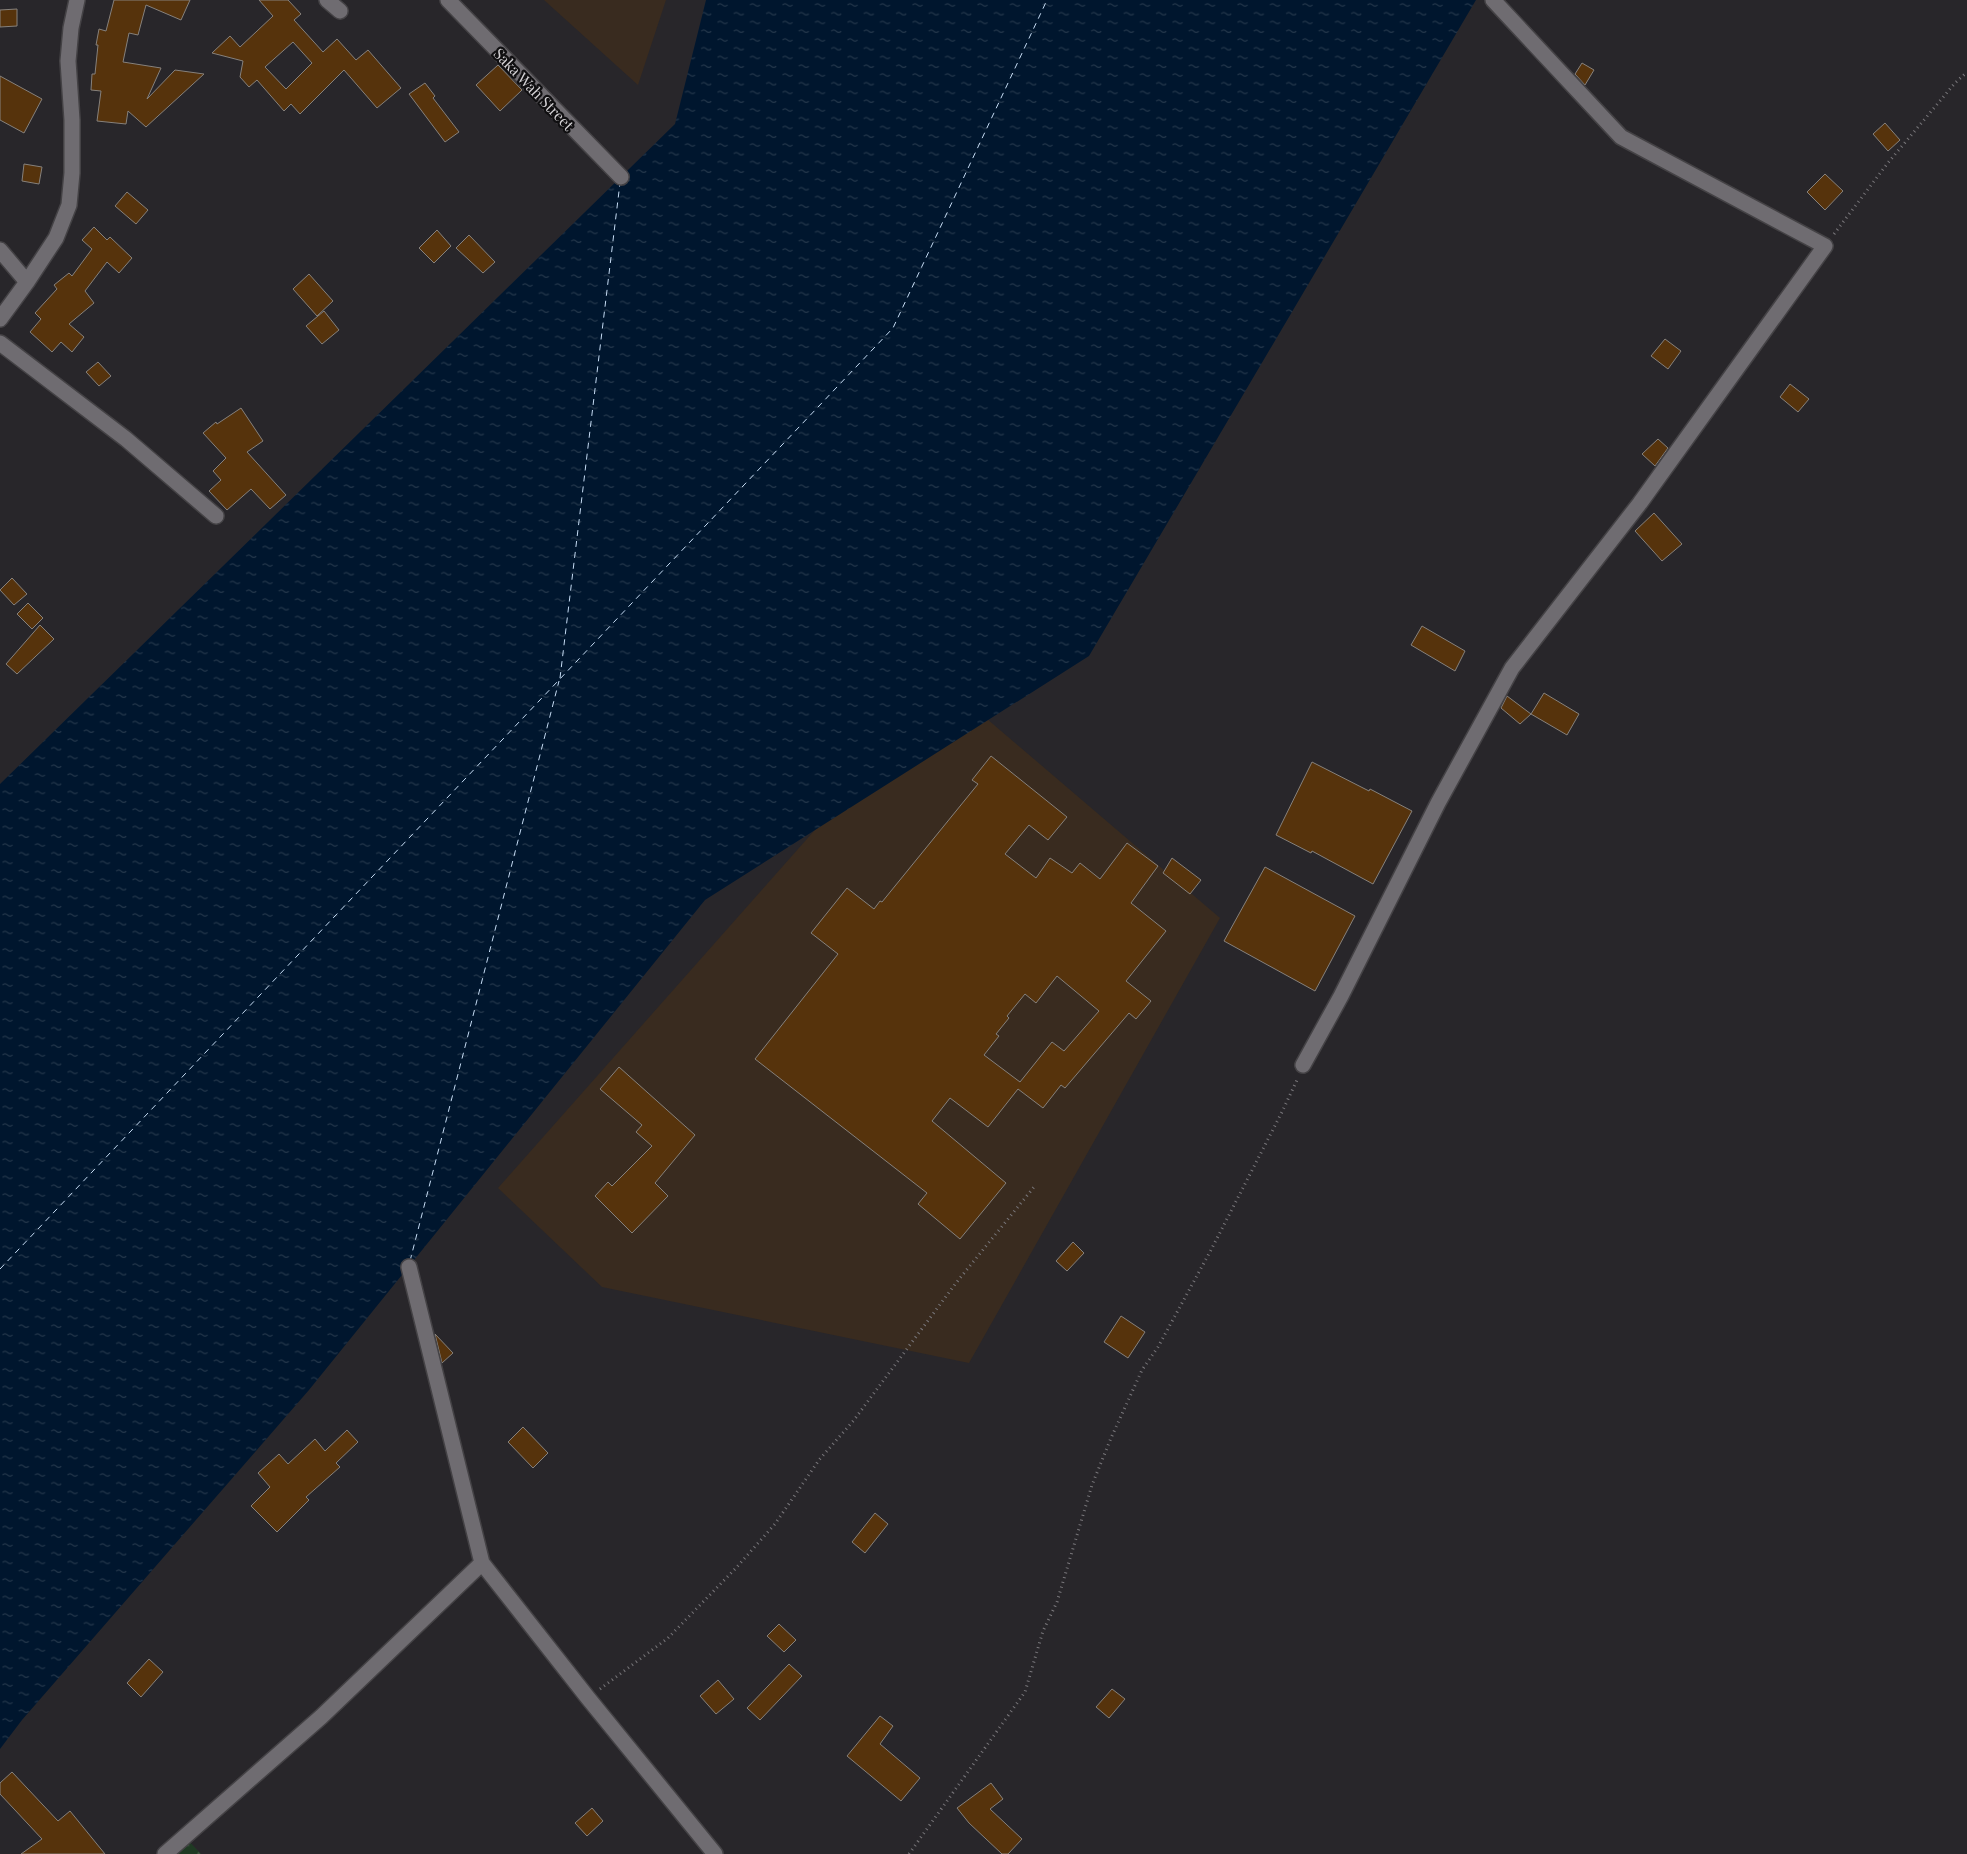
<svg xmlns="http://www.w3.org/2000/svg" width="1967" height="1854" viewBox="0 0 1967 1854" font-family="'Playfair Display',serif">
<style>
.industrial{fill:#392b1f}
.forest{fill:url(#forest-firs)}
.water{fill:url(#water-ripples)}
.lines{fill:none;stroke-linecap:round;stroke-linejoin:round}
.ferry{stroke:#c6dcf4;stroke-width:1;stroke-dasharray:6 5;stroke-linecap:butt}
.building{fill:#56330c;stroke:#86817c;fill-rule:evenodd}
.minor-casing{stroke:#444245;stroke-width:18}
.path{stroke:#79777b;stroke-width:3;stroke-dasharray:1 4;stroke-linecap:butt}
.minor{stroke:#6f6c71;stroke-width:15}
.labels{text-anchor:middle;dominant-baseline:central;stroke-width:4.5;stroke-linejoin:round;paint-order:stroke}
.street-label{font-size:15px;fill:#d4d2d5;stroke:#100f11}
</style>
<defs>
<pattern id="forest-firs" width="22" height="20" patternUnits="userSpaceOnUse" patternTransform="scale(1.25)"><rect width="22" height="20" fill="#1f3a23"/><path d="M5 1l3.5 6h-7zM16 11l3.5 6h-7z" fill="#3f5642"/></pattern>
<pattern id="water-ripples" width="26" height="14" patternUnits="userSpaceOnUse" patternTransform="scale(1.25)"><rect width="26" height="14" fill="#00162e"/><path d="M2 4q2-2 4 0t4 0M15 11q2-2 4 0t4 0" fill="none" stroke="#24374b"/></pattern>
</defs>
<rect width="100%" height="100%" fill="#28262a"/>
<!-- industrial -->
<path class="industrial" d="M544,0H666L638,85Z
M945,683L1220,918L969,1363L602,1287L498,1188Z"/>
<!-- forest -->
<path class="forest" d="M185,1837L201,1854H167Z"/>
<!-- water -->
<path class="water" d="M706,0H1476L1089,656L705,900L309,1390L22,1720L0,1749V784L675,124Z"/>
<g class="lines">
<!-- ferry -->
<path class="ferry" d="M560,678L620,183
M410,1261L559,681
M0,1269L893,328L1047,0"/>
</g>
<!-- building -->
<path class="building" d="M114,0H190L181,20L146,5L138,35L129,33L123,62L161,68L147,99L175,70L204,74L146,127L128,111L126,124L97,121L101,91L91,90L92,74H95L98,45H96L99,29L106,31Z
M259,0H288L301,14L294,20L323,52L337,39L356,60L368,50L401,88L377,108L344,70L300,114L291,104L284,111L257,80L249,87L240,77L243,61L212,53L230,36L240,47L273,16ZM293,42L312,63L286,89L265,67Z
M17,9V26L0,27V10Z
M1582,63L1594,70L1585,85L1575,74Z
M498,65L522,90L500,111L476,85Z
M0,76L42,99L24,133L0,120Z
M425,83L435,96L433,98L459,132L445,142L409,94Z
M1885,123L1900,140L1888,151L1873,134Z
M24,164L42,167L39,184L22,181Z
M1825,174L1843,191L1825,210L1807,192Z
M127,192L148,210L136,224L115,206Z
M94,227L107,240L110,237L132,258L119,273L107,262L85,291L94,303L69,324L84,337L72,352L61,342L52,352L30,332L41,319L35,313L57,289L54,285L69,273L72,276L92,249L82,240Z
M437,230L451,246L434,263L419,248Z
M469,235L495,262L483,273L456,248Z
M309,274L333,301L317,316L293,289Z
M324,311L339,330L322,344L306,326Z
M1665,339L1681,351L1668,369L1651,356Z
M98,362L111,376L99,386L86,372Z
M1790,384L1809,399L1798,412L1780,397Z
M241,408L263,441L247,452L286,495L270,509L251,489L227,510L209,491L221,480L213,471L226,458L203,433L216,422L217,424Z
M1658,439L1668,448L1655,466L1642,454Z
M1654,513L1682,544L1662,561L1635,531Z
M12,578L27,594L14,605L0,590Z
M28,603L43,618L32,629L17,614Z
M40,625L54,639L17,674L6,664Z
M1422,626L1465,651L1455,671L1411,645Z
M1544,693L1579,714L1567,735L1531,714Z
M1507,696L1531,714L1520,724L1501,708Z
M991,756L1067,817L1048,840L1029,825L1005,854L1036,878L1050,858L1072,873L1080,863L1100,879L1127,843L1158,866L1131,903L1166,931L1126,981L1151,1001L1136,1019L1129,1013L1065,1088L1061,1085L1043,1108L1018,1089L988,1127L950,1098L932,1121L1006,1183L960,1239L918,1204L927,1193L755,1059L838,954L811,933L847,888L874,909L880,901L882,902L978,784L972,780ZM1057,976L1099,1011L1064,1051L1052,1042L1020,1082L984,1055L999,1036L996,1034L1009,1018L1007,1016L1025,994L1036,1003Z
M1312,762L1369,791L1370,789L1412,811L1373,884L1312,851L1311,853L1276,835Z
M1172,858L1201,880L1190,894L1163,873Z
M1265,867L1355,916L1315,991L1224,941Z
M619,1067L695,1135L655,1183L668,1196L632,1233L595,1196L608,1182L612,1186L652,1146L636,1132L642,1125L600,1089Z
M1073,1242L1084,1253L1067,1271L1056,1261Z
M1121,1316L1145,1332L1128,1358L1104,1342Z
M435,1334L453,1353L442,1363Z
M523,1427L548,1453L533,1468L508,1442Z
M347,1430L358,1442L336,1463L340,1467L306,1497L309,1500L277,1532L251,1506L270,1487L258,1473L279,1454L288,1464L315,1439L325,1451Z
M875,1513L888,1524L865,1553L852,1542Z
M779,1624L796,1640L784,1652L767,1636Z
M149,1659L163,1672L141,1697L127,1683Z
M789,1664L802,1676L760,1720L747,1708Z
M718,1680L734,1699L716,1714L700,1696Z
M1112,1689L1125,1699L1109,1718L1096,1707Z
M880,1716L893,1726L880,1744L920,1778L901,1801L847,1756Z
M12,1772L58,1821L70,1811L105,1854H21L42,1839L0,1794V1783Z
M991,1783L1003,1799L990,1809L1022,1839L1008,1854H1002L969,1823L957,1808Z
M592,1808L603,1821L587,1836L575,1823Z"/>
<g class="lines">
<defs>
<path id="minor" d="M327,0L340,11
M448,0L621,177
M0,250L27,282
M0,319L27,282L56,238L69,205L72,173V120L68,61L71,28L77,0
M0,343L126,439L216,516
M1303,1065L1341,996L1438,803L1512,668L1640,503L1825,246L1621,137L1493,0
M409,1267L482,1563L588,1698L715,1854
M165,1854L321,1717L482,1563"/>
</defs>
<!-- minor casing -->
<use href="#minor" class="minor-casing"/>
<!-- path -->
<path class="path" d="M1834,234L1887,164L1955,83L1967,72
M600,1689L668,1638L735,1569L775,1524L819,1460L854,1420L956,1283L1034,1187
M909,1854L1025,1692L1043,1631L1057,1602L1092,1485L1111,1438L1142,1370L1158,1347L1211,1250L1282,1112L1297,1080"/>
<!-- minor -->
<use href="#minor" class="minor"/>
</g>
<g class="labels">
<!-- street labels -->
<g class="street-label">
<text transform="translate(534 89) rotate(46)">Saka Wah Street</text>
</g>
</g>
</svg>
